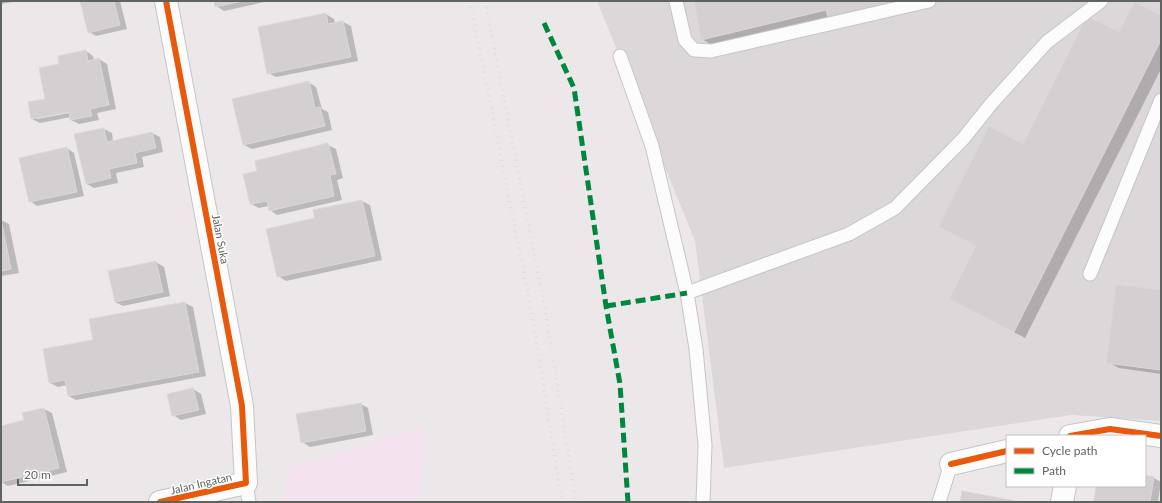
<svg xmlns="http://www.w3.org/2000/svg" width="1162" height="503" viewBox="0 0 1162 503" font-family="Lato,sans-serif">
<style>
.commercial{fill:#f4e3ee}
.industrial{fill:#dcd8da}
.shadow{fill:#0003;fill-rule:evenodd}
.building{fill:#d4d0d2;stroke:#dcd7da}
.lines{fill:none;stroke-linecap:round;stroke-linejoin:round}
.service-casing{stroke:#c6c5c5;stroke-width:15}
.minor-casing{stroke:#c6c5c5;stroke-width:24}
.service{stroke:#fcfcfc;stroke-width:13}
.minor{stroke:#fcfcfc;stroke-width:22}
.rail{stroke:#dddddc;stroke-width:3;stroke-dasharray:1 5;stroke-linecap:butt}
.quiet{stroke:#00873e;stroke-width:5;stroke-dasharray:10 5;stroke-linecap:butt}
.cycleway-casing{stroke:#fff;stroke-width:8}
.cycleway{stroke:#e8590c;stroke-width:6}
.labels{text-anchor:middle;dominant-baseline:central;stroke-width:3;stroke-linejoin:round;paint-order:stroke}
.street-label{font-size:11px;fill:#5e645e;stroke:#fff}
</style>
<rect width="100%" height="100%" fill="#ece8ea"/>
<!-- commercial -->
<path class="commercial" d="M425,426L419,502H282L290,468Z"/>
<!-- industrial -->
<path class="industrial" d="M597,1H1161V421L1071,415L724,468L695,241Z"/>
<!-- shadow -->
<path class="shadow" d="M1,1H19L1,4Z
M81,1H120L127,29L96,36L89,32Z
M215,1H269L224,11L216,6Z
M695,1H919L713,46L702,39Z
M326,14L334,19L335,23L343,22L351,26L358,61L276,77L268,73Z
M1161,16V69L1025,338L950,299L977,246L951,233L1120,33Z
M86,51L93,56L94,60L99,59L107,64L116,109L97,113L99,120L79,124L71,120V117L40,123L32,119L47,99L60,65ZM73,110L74,112L37,119V117Z
M308,82L316,87L322,109L328,112L332,130L252,149L244,145Z
M104,129L112,133L113,142L152,133L160,137L163,152L142,157L144,167L116,173L118,183L94,188L87,184Z
M328,145L336,149L343,178L337,180L342,200L277,215L270,210L269,206L259,208L251,204L244,175L258,171Z
M67,148L74,153L84,196L37,206L30,201Z
M362,201L370,205L382,260L286,281L278,276L316,219L315,211Z
M1,220L9,224L19,273L1,276Z
M156,262L164,267L170,296L123,306L115,302Z
M1161,291V374L1119,368L1108,362Z
M185,303L193,307L206,376L76,400L69,396L67,385L58,387L50,383L94,341L90,320Z
M193,389L201,394L206,414L181,420L173,415Z
M361,404L368,408L373,435L310,447L302,442Z
M44,409L52,413L67,472L8,486L1,482V427L25,421Z
M1145,476L1154,478L1161,482L1158,502H1095L1097,486H1145Z"/>
<!-- building -->
<path class="building" d="M80,1H114L120,25L88,33Z
M214,1H243L215,7Z
M694,1H897L828,18L826,10L701,40Z
M1134,2L1161,15V40L1014,332L949,299L976,245L938,227L989,126L1023,144L1087,16L1119,32Z
M326,13L328,24L343,21L351,57L267,74L258,27Z
M86,50L88,61L99,58L109,105L90,109L92,116L70,120L69,112L31,119L28,102L45,99L39,68L59,64L58,56Z
M309,81L315,108L320,107L325,126L243,145L232,99Z
M104,128L107,142L152,132L156,148L135,153L137,163L109,169L111,178L86,184L74,134Z
M328,143L336,174L330,175L334,196L269,211L267,201L250,204L243,174L257,171L255,161Z
M67,147L77,192L29,202L19,158Z
M362,200L375,256L277,277L266,229L315,218L313,210Z
M1,219L11,269L1,271Z
M156,261L163,292L115,302L108,271Z
M1116,284L1161,290V370L1106,363Z
M185,302L199,372L68,396L65,380L49,383L43,349L93,340L89,319Z
M193,388L199,410L172,416L167,394Z
M361,403L366,431L301,443L296,414Z
M44,408L59,468L1,482V426L24,420L22,413Z
M1145,475L1154,477L1150,502H1094L1096,486H1145Z
M962,491L1021,502H960Z"/>
<g class="lines">
<defs>
<path id="service" d="M676,1L685,40L694,50L711,51L929,1
M620,56L652,146L687,293L696,349L705,445L703,502
M1090,274L1161,100
M687,293L849,234L895,208L963,139L991,104L1047,42L1101,1
M246,483L249,502
M939,502L951,464"/>
<path id="minor" d="M1070,436L1110,429L1161,436
M951,464L1007,451
M160,502L246,483L242,406L166,1
M1062,502L1065,486"/>
</defs>
<!-- service casing -->
<use href="#service" class="service-casing"/>
<!-- minor casing -->
<use href="#minor" class="minor-casing"/>
<!-- service -->
<use href="#service" class="service"/>
<!-- minor -->
<use href="#minor" class="minor"/>
<!-- rail -->
<path class="rail" d="M470,1L533,319L562,502
M485,1L546,315L576,502"/>
<!-- quiet -->
<path class="quiet" d="M544,23L574,88L606,306L620,384L628,502
M606,306L687,293"/>
<defs>
<path id="cycleway" d="M1070,436L1110,429L1161,436
M951,464L1007,451
M160,502L246,483L242,406L166,1"/>
</defs>
<!-- cycleway casing -->
<use href="#cycleway" class="cycleway-casing"/>
<!-- cycleway -->
<use href="#cycleway" class="cycleway"/>
</g>
<g class="labels">
<!-- street labels -->
<g class="street-label">
<text transform="translate(221 239) rotate(79)">Jalan Suka</text>
<text transform="translate(201 483) rotate(-13)">Jalan Ingatan</text>
</g>
</g>
<!-- border -->
<rect width="1162" height="503" fill="none" stroke="#5e645e" stroke-width="4"/>
<!-- legend -->
<rect x="1006" y="435" width="140" height="52" fill="#ffffff" stroke="#bfc1bf"/>
<rect x="1014" y="448" width="20" height="6" fill="#e8590c" stroke="#bfc1bf"/>
<text x="1042" y="455" font-size="12" fill="#5e645e">Cycle path</text>
<rect x="1014" y="468" width="20" height="6" fill="#00873e" stroke="#bfc1bf"/>
<text x="1042" y="475" font-size="12" fill="#5e645e">Path</text>
<!-- scale -->
<path d="M18 479v6h69v-6" fill="none" stroke="#5e645e" stroke-width="2"/>
<text x="24" y="479" font-size="12" fill="#5e645e" stroke="#ffffff" stroke-width="3" paint-order="stroke">20 m</text>
</svg>
